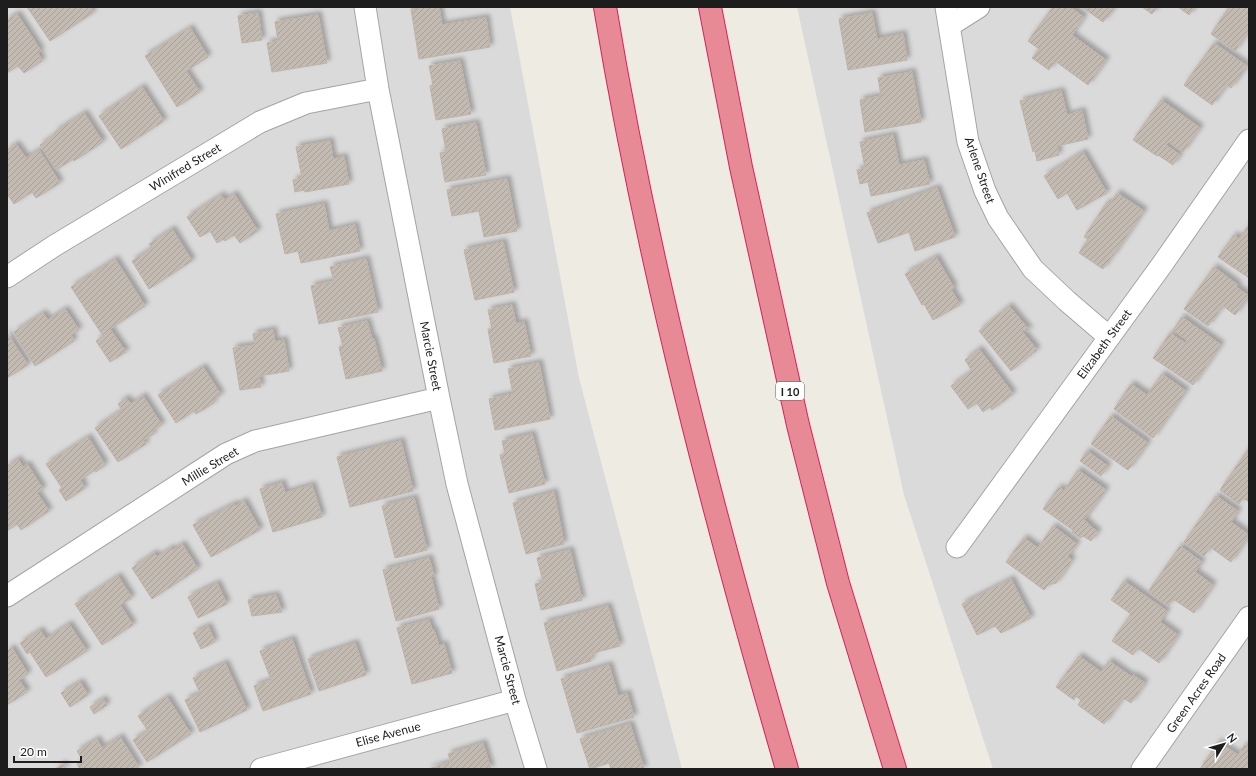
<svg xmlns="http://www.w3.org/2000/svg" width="1256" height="776" viewBox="0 0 1256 776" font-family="Lato,sans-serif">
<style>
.residential{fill:#dbdada}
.building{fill:url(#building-hatch);stroke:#c0b2a5;filter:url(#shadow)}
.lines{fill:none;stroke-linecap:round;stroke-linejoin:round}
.minor-casing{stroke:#a4a4a4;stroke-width:23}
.motorway-casing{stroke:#d92358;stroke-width:24}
.minor{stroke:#fff;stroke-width:21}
.motorway{stroke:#e78a96;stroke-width:22}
.labels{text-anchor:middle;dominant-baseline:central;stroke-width:3;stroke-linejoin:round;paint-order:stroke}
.shield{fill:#fff;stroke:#616161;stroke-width:1}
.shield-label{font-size:11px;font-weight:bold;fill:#1d1d1d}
.street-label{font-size:12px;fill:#1d1d1d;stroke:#fff}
</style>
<defs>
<pattern id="building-hatch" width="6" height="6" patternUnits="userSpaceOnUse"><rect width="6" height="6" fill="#c3bab2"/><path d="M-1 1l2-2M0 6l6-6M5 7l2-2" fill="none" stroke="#a79f99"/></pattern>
<filter id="shadow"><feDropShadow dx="3.5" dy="-3.5" stdDeviation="2" flood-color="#0004"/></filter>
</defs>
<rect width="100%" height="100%" fill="#eeebe3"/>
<!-- residential -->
<path class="residential" d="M7,7H510L579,378L682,769H7Z
M797,7H1249V769H993L904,495Z"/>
<!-- building -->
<path class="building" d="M27,7H90L93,13L50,41Z
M425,7H439L442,25L486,18L490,47L419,59L411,9Z
M1053,7H1070L1084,17L1072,35L1106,60L1088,85L1055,61L1049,70L1032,58L1039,49L1028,41Z
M1082,7H1115L1103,22Z
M1142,7H1157L1152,14Z
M1178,7H1195L1189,15Z
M1229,7H1249V31L1235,51L1211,34Z
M258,13L262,40L242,43L238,16Z
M872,13L877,39L903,34L907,60L848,70L839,19Z
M17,14L41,51L38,53L42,61L24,73L18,66L7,73V20Z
M318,15L327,63L272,72L267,43L278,41L275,22Z
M190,28L208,57L186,71L200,92L177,107L145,56Z
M1214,43L1247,66L1231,88L1227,85L1212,105L1184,85Z
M460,61L471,114L436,120L430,86L433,85L429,66Z
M912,72L921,122L865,132L860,100L881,96L878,78Z
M142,87L164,121L121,149L99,116Z
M1061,91L1067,115L1082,111L1088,139L1057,146L1059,155L1037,161L1035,151L1033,152L1020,101Z
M1161,100L1200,128L1183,152L1169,142L1166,145L1180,155L1173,165L1158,155L1157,156L1133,140Z
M84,113L103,142L74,161L73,159L56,170L40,145L56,134L55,132L56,131Z
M476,123L486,175L445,182L440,153L446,152L442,129Z
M893,135L899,165L924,160L930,184L871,196L868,182L860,184L857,170L865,168L860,142Z
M330,141L333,159L344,157L349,184L305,192L304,190L295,192L293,180L302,178L296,147Z
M16,144L26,158L39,150L60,183L36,198L32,192L14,204L7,194V150Z
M1083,152L1107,193L1077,210L1067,193L1058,199L1044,176Z
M507,179L517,231L484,237L479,211L452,216L447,190Z
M937,188L955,237L915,251L909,232L878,243L867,213Z
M1117,193L1144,211L1113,256H1112L1103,269L1079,253L1088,239L1084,237L1107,202L1110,204Z
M234,194L258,231L240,243L234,235L225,241L224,239L217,243L210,231L200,237L187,217L221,195L225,200Z
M324,204L329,231L355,225L360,251L301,263L298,251L285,254L276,214Z
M1249,225V278L1218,257L1234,235L1239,239Z
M172,229L192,261L149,289L132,261L152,248L149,244Z
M503,242L514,292L475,300L464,250Z
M936,257L954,288L951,289L960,305L933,320L924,304L922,305L905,274Z
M115,259L145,306L110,329L126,352L110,362L96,341L103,336L71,287Z
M366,259L378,312L319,324L311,286L334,281L330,267Z
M1214,267L1238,285L1236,287L1249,296L1235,315L1223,306L1208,326L1184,309Z
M512,305L516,324L524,322L531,356L494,363L488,329H492L488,310Z
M1009,306L1030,331L1021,330L1037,350L1011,371L979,331Z
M65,309L79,330L71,335L74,341L35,366L14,332L43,313L48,320Z
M1182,317L1221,345L1193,385L1153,358L1170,333L1185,343L1187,340L1173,330Z
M367,321L372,339H374L382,371L346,379L339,347L343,346L338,328Z
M273,330L275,342L284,340L289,371L259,376L261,387L240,390L233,348L255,345L253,334Z
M7,333L28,365L7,378Z
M979,349L1013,394L992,410L990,407L983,412L977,403L968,409L951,386L972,371L965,360Z
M539,363L550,419L495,430L489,399L513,394L508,369Z
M203,367L221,395L213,400L214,403L196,414L194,411L176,423L158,395Z
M1162,374L1186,391L1153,438L1114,409L1131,384L1147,395Z
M143,396L162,425L152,431L154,434L143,440L146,444L118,462L95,428L122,410L118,404L126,398L131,404Z
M1111,416L1148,443L1128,470L1091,444Z
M532,434L545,484L509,493L500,455L505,454L502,441Z
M88,437L105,465L96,472L95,470L80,480L85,488L66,501L59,490L62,488L46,464Z
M401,441L413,491L350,507L337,457Z
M1249,448V502L1243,498L1239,504L1220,490Z
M1087,451L1108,466L1101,476L1080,461Z
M18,459L23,467L27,464L43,489L37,493L49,511L21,530L17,524L7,531V466Z
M1078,470L1106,490L1084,520L1090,525V526L1098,532L1091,541L1083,536L1081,538L1072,532L1073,530L1043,509L1059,487L1064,491Z
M282,483L285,493L312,485L322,517L273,532L260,489Z
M554,492L564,544L526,554L513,503Z
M1216,496L1238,511L1231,522L1249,535L1231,562L1210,547L1204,556L1184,542Z
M414,498L427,550L395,558L382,506Z
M244,501L260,530L211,557L193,525L234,504L235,506Z
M1053,526L1077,544L1068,556L1072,560L1056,583L1048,585L1044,590L1006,562L1024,538L1038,548Z
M182,544L198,569L152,599L132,568L154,553L157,557L171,548L173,550Z
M1180,546L1202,562L1195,572L1213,585L1194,613L1173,599L1168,606L1148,592Z
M570,550L582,600L541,610L535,584L543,582L537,558Z
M429,558L434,576L431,577L439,609L396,621L383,570Z
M118,576L132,598L120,605L133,625L102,645L75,604Z
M1011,579L1031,618L1001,633L995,626L977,635L962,604Z
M1124,581L1167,611L1160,622L1178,635L1159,663L1138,648L1133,655L1112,641L1131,614L1111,600Z
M217,583L227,604L198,618L188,597Z
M276,595L282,612L252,616L248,600Z
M608,606L620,646L593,653V656L590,657L591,661L557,671L544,623Z
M429,620L432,630H434L439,646L444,644L452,673L412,684L397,628Z
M69,624L87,651L46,677L30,652L27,654L20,643L40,630L46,639Z
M208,626L215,642L201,649L193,633Z
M292,639L311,694L263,711L254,686L271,680L260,651Z
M355,643L366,675L319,691L308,659Z
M12,648L28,674L19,680L27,692L7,705V651Z
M1079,656L1101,672L1109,661L1132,677L1133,675L1145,683L1131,703L1123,698L1104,724L1078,705L1081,700L1076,696L1074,700L1056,687Z
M225,663L247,710L200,732L185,700L200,693L193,678Z
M609,665L618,696L627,693L634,717L577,733L561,679Z
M80,682L88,695L70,707L61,693Z
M167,697L191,734L147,762L133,740L148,731L138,716Z
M103,699L107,705L94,714L90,707Z
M630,724L644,769H611L609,763L590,769L580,739Z
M120,737L139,767L136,769H80L77,764L83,761L77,751L97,739L102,748Z
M1218,742L1238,755L1245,745L1249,748V769H1200Z
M483,743L491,769H428L451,762L448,754Z
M63,764L66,769H55Z"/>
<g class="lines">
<defs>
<path id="minor" d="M365,7L378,89L439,398L457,484L515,700L536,769
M946,7L968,142L985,191L998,218L1033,269L1067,301L1109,337
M949,26L979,7
M7,277L54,246L260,122L306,103L378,89
M957,547L1161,266L1249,140
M7,596L226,454L255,441L439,398
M261,769L515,700
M1142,769L1249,617"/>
<path id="motorway" d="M605,7C648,265 714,518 787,769
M710,7L741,167L798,425L838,583L895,769"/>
</defs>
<!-- minor casing -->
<use href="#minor" class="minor-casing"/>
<!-- motorway casing -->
<use href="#motorway" class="motorway-casing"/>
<!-- minor -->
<use href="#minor" class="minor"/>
<!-- motorway -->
<use href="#motorway" class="motorway"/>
</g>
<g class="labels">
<!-- shield labels -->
<rect class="shield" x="776" y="382" width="28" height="18" rx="3"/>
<g class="shield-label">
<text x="790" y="391">I 10</text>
</g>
<!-- street labels -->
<g class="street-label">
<text transform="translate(185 167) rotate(-31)">Winifred Street</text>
<text transform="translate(980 170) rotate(71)">Arlene Street</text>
<text transform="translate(1104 344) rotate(-54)">Elizabeth Street</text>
<text transform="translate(431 356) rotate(79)">Marcie Street</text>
<text transform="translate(210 466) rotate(-31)">Millie Street</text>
<text transform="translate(508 670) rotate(75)">Marcie Street</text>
<text transform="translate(1196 693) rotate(-55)">Green Acres Road</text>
<text transform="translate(388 734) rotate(-15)">Elise Avenue</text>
</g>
</g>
<!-- border -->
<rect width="1256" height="776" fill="none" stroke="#1d1d1d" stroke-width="16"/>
<!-- north arrow -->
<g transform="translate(1224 744) rotate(53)" stroke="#ffffff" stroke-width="3" paint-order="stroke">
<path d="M0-3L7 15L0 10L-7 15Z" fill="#1d1d1d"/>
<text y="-6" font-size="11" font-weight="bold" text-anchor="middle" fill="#1d1d1d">N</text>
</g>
<!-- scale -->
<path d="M14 756v6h67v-6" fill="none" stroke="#1d1d1d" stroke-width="2"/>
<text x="20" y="756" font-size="12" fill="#1d1d1d" stroke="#ffffff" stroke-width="3" paint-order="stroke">20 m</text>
</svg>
